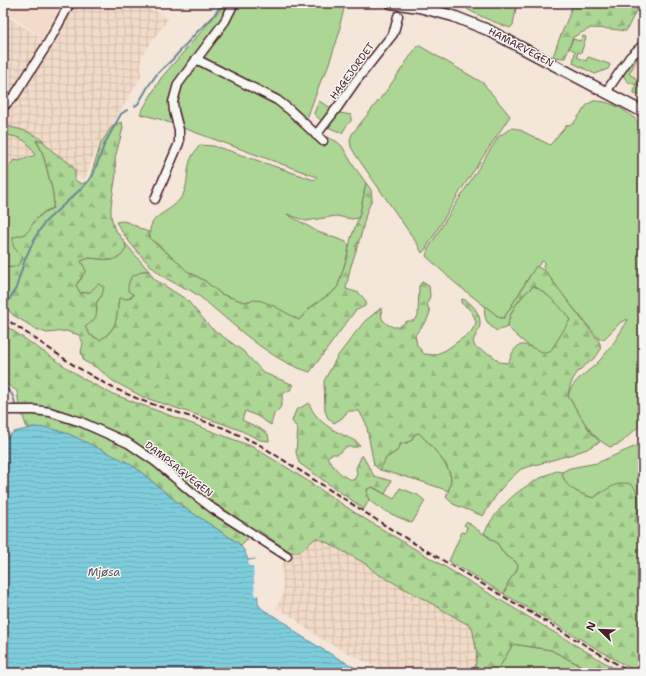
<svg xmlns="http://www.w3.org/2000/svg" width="646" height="676" viewBox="0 0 646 676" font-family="'Shantell Sans',sans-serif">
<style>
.built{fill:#f2dbc8}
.industrial{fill:url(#industrial-grid)}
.grass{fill:#acd694;stroke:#7b7a60}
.forest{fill:url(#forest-firs);stroke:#7b7a60}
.park{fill:url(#park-dots);stroke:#7b7a60}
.water{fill:url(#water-rules);stroke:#698795}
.pier{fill:#f4e6d9}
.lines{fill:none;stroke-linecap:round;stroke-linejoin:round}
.stream{stroke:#698795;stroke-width:2}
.minor-casing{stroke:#4a1f2b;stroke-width:11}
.major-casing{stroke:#4a1f2b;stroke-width:13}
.minor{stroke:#f6f6f2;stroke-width:8}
.major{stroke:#f6f6f2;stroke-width:10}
.rail{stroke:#4a1f2b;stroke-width:2;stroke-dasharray:6 3;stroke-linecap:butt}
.labels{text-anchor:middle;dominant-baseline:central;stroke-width:3;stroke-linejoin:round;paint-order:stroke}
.street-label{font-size:10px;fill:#4a1f2b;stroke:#f6f6f2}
.water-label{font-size:11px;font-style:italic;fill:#5a5360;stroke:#f6f6f2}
</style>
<defs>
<pattern id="industrial-grid" width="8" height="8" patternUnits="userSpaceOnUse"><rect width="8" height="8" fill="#f2dbc8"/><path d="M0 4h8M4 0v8" fill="none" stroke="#d1bcac"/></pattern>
<pattern id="forest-firs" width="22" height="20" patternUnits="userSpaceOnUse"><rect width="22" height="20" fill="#acd694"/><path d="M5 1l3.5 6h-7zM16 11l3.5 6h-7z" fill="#96b780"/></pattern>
<pattern id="park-dots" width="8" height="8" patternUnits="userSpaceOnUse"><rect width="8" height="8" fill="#acd694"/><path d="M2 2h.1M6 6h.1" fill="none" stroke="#96b780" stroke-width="1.8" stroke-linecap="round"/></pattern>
<pattern id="water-rules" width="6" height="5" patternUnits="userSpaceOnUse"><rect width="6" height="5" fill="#7ecddc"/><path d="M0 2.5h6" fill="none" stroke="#6eb0bd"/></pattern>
</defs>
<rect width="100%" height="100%" fill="#f4e6d9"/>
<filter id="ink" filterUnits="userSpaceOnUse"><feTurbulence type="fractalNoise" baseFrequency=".025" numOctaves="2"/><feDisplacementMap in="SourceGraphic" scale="8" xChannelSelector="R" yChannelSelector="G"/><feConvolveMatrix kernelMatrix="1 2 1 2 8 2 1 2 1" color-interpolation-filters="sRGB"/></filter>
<g filter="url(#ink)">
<!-- built -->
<path class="built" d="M3,3H66L44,38L3,11Z
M639,55H643V100L632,94L633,83L629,74Z"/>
<!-- industrial -->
<path class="industrial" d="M73,3H144L168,19L141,57V77L94,154L85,179L67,174L44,148L15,165L3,178V15L46,40Z
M316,538L328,543L366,564L376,573L429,602L472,627L477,654L474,673H387L327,642L301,625L296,619L276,608L284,594L281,566L290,552H299Z"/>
<!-- grass -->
<path class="grass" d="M226,3H324L345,5L340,24V31L325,75H323L310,110L308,116L299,126L336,141L342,146L353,165L366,183L360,214L358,218L352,219L336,216L306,221L287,214L318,232L341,240L346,242L349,246L347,257L338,286L334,291L311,307L299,320L254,300L244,302L221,294L205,281L187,271L176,260L150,238C147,214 168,215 180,199C189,189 186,173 190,161C192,155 196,150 200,145L213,146L227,150L314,180L317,177L159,119L140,114L161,78Z
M467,3H517L513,25L510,28C504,26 469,12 466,8Z
M583,36L586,37L581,53L578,52L577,57L586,61L588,57L609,64L610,65L608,69L595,74L573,63L575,51L569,48L573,39L580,41Z
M418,45L483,83L510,116L461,190L425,250L422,253L418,245L355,154L351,147L350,140L352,134L387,90Z
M638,54L639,55L629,74L637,79L638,84C631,85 625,81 623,74Z
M319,101L340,113L351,115V121L347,125L342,133L330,128L315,115L314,113Z
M593,101C613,100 629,113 643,126V424L639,426L621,443L610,447C589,436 581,416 568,396C571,380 590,372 600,360C611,348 619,335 627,321V319L621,322L604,339H599L561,293L545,271L543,266L545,262L542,261L529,277L504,318H500L454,282L426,256L428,249L443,224L499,136L512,128L518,129L550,145L567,125L573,124L587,105Z
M3,125L26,131L42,139L43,141H36C43,151 45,162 48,174C51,187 55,194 53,208L45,211L36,219L30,230L21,236L13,246L23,257C18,268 14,268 3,267V172L5,173L14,160L19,161L35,155C27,138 20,138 3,134Z
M125,243L149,271H142L134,295L128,299H119C116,319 119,327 100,340L90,335L85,327L97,311L96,303L102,295L98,284L90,292L80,293L76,285L82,278L81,261L89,258L112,260L126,249Z
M534,286C548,294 561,306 570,320C566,326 555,348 550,352C539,358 514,334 508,327C508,312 522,295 534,286Z
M419,433C429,443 449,464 451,479C451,482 449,488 449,491L417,480L380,470L386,458L397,451L401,444L407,443L415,434Z
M643,443V529H642L635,522L638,505L601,492L594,498C579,494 564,488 562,472L570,468L597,463Z
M372,487L394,499L400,488L418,495L425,501L412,523C403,519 369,506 367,496C367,495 367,490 367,489Z
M467,521L472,526L497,543L505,555L515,561L518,565L517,570L509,581L504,594L449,561L462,532L465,533L467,527L464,525Z
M513,644L551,650L595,673H496Z"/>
<!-- forest -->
<path class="forest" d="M573,3H640L626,31L611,29L591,28L573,37L565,58L553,57C558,38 568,22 573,3Z
M122,122L123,128L115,158L116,174L111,206V216L114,228L125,243L126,249L121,256L112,260L89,258L81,261L86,271L76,285L80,293L90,292L98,284L104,287L102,295L96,303C98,317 96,319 85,327L90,335L100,340C119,328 116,318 119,298L128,299L134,295L128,291V286L131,277L143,271H149L154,279L162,284L187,300L211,328L243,351L264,373L294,385L290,390L282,394C283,403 281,409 274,414L271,425L257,416L245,411L242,420L259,428L268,434L269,441L260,440L242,431L224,424L143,397L113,381L99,369L84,361L81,352L83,343L79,335L66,331L47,333L36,329L13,315L3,304V267C14,268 18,268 23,258L13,246V237C33,234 27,229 37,218C42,214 47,211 53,208C55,194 51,187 48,173C45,161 43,151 36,140L43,141L52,151L72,165L75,171V180L81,184L89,181L101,143L113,125Z
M366,183L371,190L372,199L366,214L361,235L350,269L346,289L359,293L366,301L365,306L355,311L310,372C268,360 233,323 199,296C189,288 175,285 164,277C148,266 126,240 116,222C129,218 137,229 149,232L150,239L176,260L187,271L205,281L221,294L244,302L254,300L262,301L276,307L299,320L311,307L334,291L338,286L347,257L351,238L360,214Z
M536,266L545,271L593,334C613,353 588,360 577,373C572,380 569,387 568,396L591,433L600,442L595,444L587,449L573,454L521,469L510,479L499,491L483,516L453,504L446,497C448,492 451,485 451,479C450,465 429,443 419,433L415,434L411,441L401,444L397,451L386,458L380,470L374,465L366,423L359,411H348L342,418L334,423L328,418L325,411L324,381L337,357L356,332L365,321L381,308L382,319L387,324L393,327H399L407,321H413L418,316L419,286L422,282L429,286L430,296L427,304L430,312L427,320L415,335L417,345L424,354L434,355L446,350L471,332L476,323C474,313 469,308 461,303L462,299C471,301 481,314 480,324C480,329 475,336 473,341L475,347L493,356L499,362L508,363C511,358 512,352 515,349C524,337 537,355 550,352L570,320C561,306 548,294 534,286C522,294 508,312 508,327L497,331C487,325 483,318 485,306L500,318H504Z
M3,324L82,378L110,393L251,446L291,470L360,516L622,673H595L551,650L513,644L496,673H474L477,654L472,627L429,602L376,573L366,564L328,543L316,538L299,552H290L257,529L241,545L182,506L136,468L34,427L27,428L19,405L17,391L3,382Z
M309,403C317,425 338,432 357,442L360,445L357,447H346L338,454H332L327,457C334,467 341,478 354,480L357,474L356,468L362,455L374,476L391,481L385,494L373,487L367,489V495L369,500L364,509L299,463L296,452L298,429L292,421L296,410Z
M556,471L562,472C564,488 579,494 594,498C604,490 632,471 637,494C640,503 637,513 635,522L642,529H643V673H638L504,594L509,581L517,570L518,565L515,561L505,555L497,543L484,533C500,502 524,484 556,471Z"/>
<!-- park -->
<path class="park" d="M636,84L643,86V97L634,93Z"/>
<!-- water -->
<path class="water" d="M34,427L50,428L69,434L125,461L136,468L182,506L237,542L244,550L248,560L256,559L258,604L262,609L289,625L295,632L322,649L364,673H3V440L14,432Z"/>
<!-- pier -->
<path class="pier" d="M257,559L259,585V595L255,596L253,566H249L248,561Z"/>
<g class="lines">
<!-- stream -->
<path class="stream" d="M135,106L138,104L149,85L157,74L173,59L197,32L210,20L223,3
M5,307L16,288L25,259L36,236L45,222L84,186L93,175L105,143L121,114L127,110
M3,386C11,392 14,395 15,405"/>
<defs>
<path id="minor" d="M196,59L277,100L290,110L323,141
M606,92L630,57L643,45
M3,107L15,95L48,43L70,3
M316,135L337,108L355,82L393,34L395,28L398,16
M155,199L179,143V130L174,111L173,102L178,84L225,21L234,3
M3,410H35L50,412L81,422L128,443L156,462L194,494L212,508L287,556"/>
<path id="major" d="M391,3L419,7L453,16L488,30L643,112"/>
</defs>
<!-- minor casing -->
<use href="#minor" class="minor-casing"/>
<!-- major casing -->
<use href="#major" class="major-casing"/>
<!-- minor -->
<use href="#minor" class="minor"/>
<!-- major -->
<use href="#major" class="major"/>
<!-- rail -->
<path class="rail" d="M3,317L75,366L111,387L143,401L224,428L260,445L397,533L632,673"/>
</g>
</g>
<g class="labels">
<!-- street labels -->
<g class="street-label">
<text transform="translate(521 47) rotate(28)">HAMARVEGEN</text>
<text transform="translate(352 71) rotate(-54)">HAGEJORDET</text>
<text transform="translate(179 469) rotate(38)">DAMPSAGVEGEN</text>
</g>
<!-- water labels -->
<g class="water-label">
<text x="104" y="572">Mjøsa</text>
</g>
</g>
<!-- margin -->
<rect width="646" height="676" fill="none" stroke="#f6f6f2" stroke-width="16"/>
<rect x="8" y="8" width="630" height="660" fill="none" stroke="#4a1f2b" stroke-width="1.5" filter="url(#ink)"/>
<!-- north arrow -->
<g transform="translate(600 630) rotate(293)" stroke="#f6f6f2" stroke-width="3" paint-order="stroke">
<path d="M0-3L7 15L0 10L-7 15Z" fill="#4a1f2b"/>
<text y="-6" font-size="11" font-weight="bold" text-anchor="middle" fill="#4a1f2b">N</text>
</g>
</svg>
